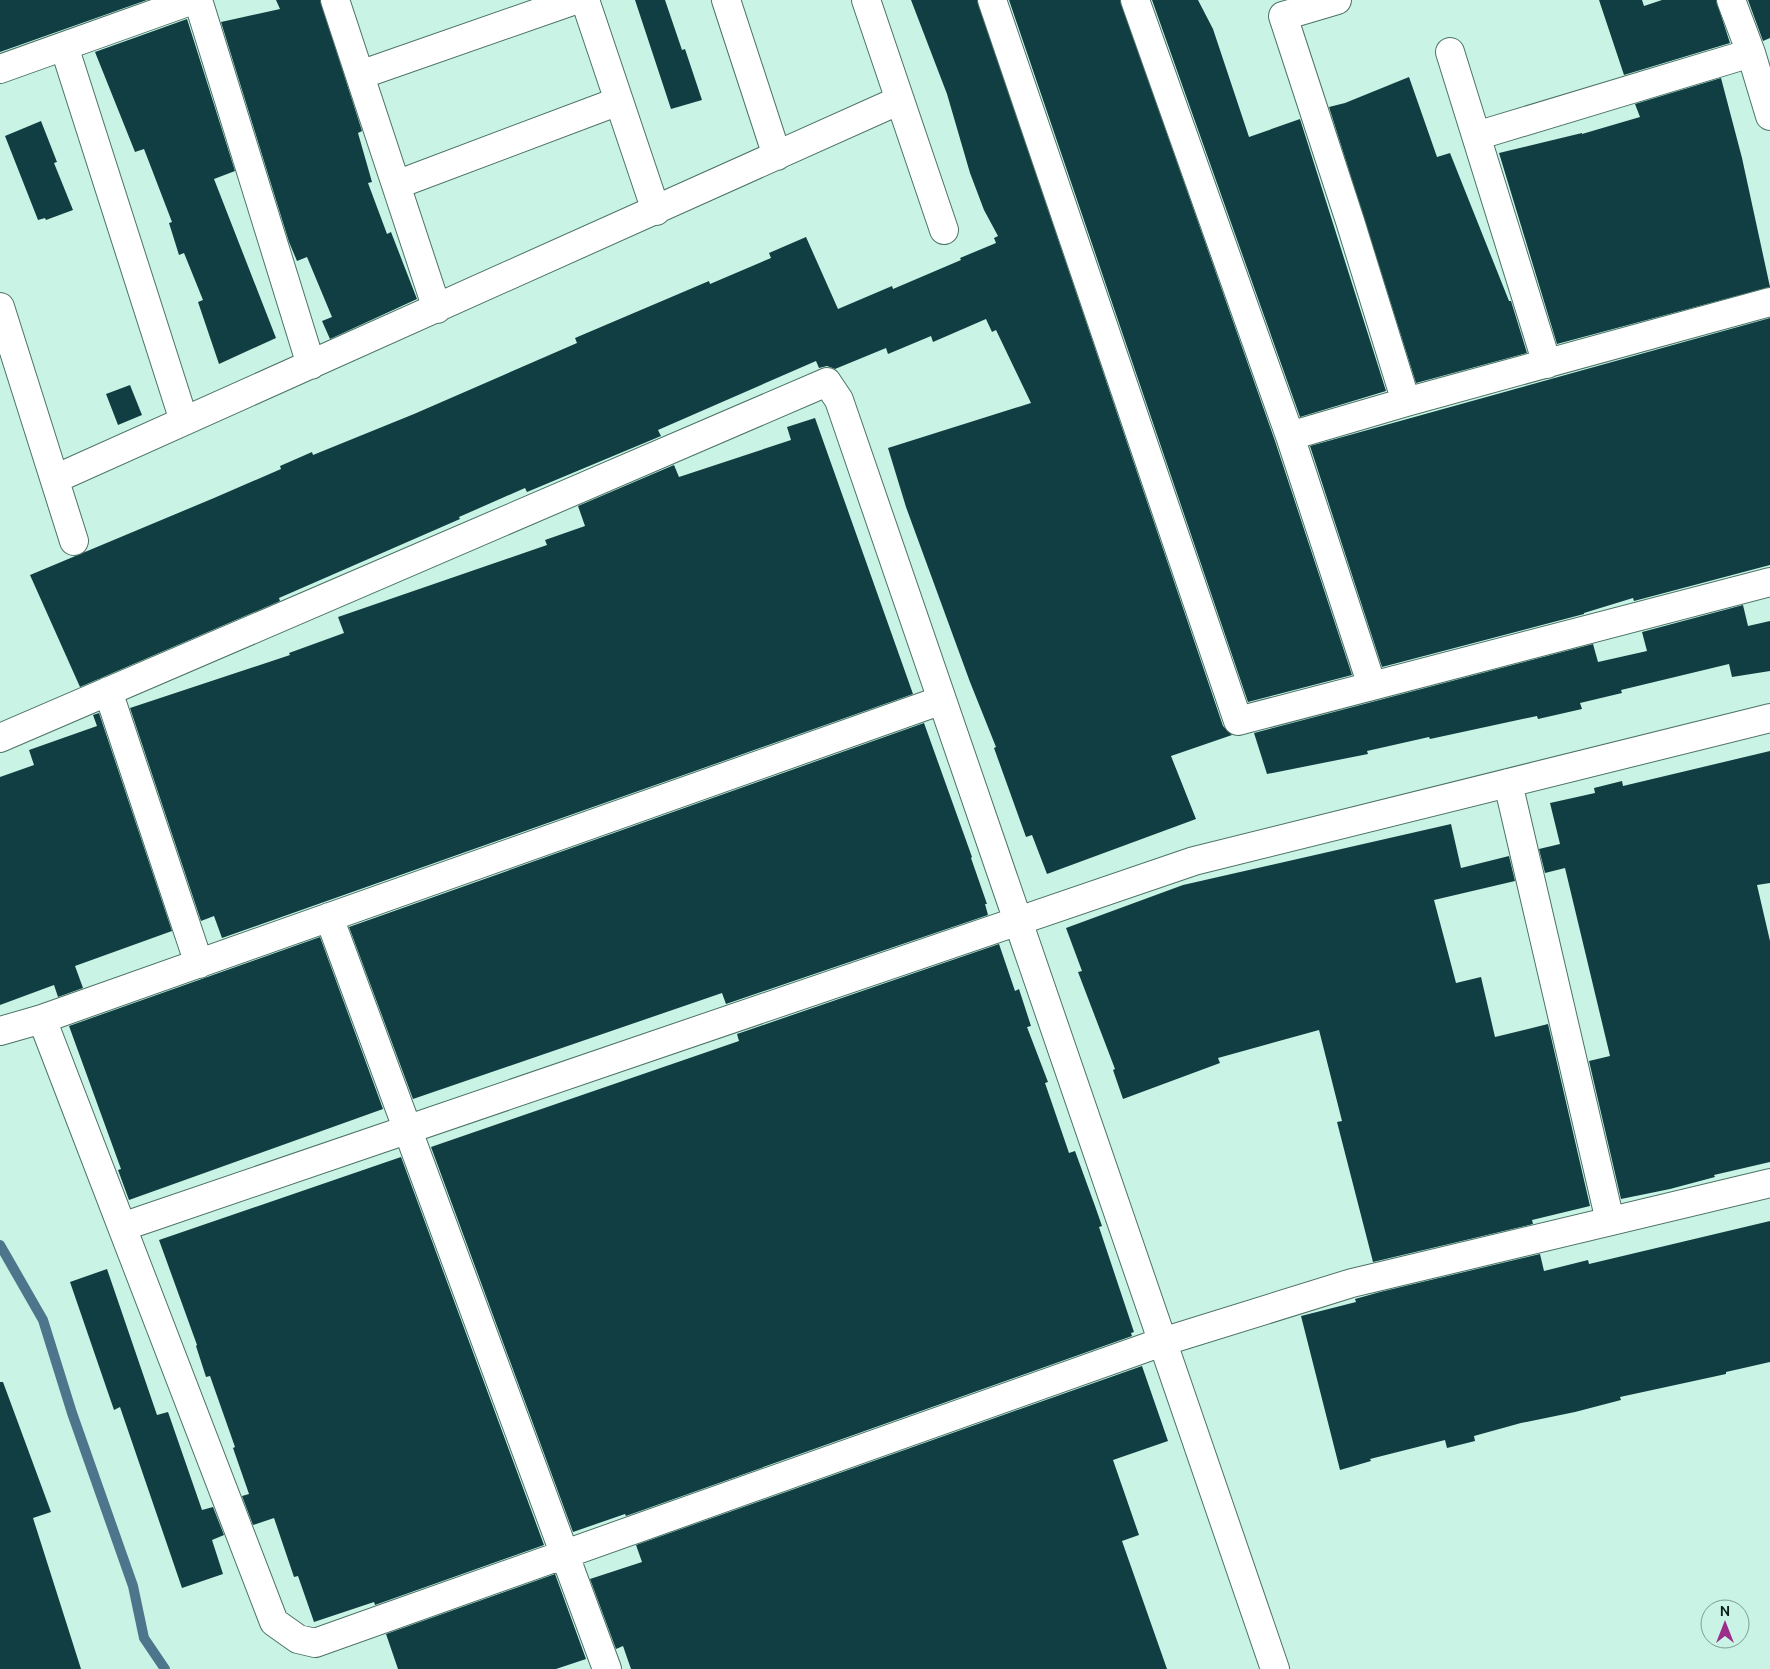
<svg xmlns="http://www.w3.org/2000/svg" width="1770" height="1669" viewBox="0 0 1770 1669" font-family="Ubuntu,sans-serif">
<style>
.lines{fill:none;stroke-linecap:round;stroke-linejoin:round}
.stream{stroke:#4d758b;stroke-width:10}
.building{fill:#113e43}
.minor-casing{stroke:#4c7266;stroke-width:30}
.minor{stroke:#fff;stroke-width:28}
</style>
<rect width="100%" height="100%" fill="#c9f4e5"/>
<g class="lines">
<!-- stream -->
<path class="stream" d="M0,1245L43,1320L72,1413L133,1586L144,1638L165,1669"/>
</g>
<!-- building -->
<path class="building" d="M0,0H147L0,52Z
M276,0H320L362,131L358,133L372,182L368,183L387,234L391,232L417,299L330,339L322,321L332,317L307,257L297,261L289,242L221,22L280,9Z
M635,0H665L682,50L685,49L702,100L671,109Z
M911,0H977L1223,726L1232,735L1171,756L1196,819L1047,874L1032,835L1026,837L994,748L996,747L970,682L906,507L888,448L1031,403L996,330L992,332L986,319L933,342L931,336L888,354L886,348L835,369L827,366L819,368L816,361L658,430L661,436L527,492L525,488L459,517L460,519L279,598L280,601L80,687L30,575L214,498L281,469L280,466L312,452L313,455L414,414L577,343L575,338L709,281L710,284L771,258L769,253L806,237L838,309L892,286L893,289L961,260L960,258L996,243L994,238L998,236L984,210L970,173L947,94Z
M1009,0H1120L1275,441L1352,675L1248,702Z
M1152,0H1198L1213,29L1249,137L1300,119L1386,391L1300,417Z
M1599,0H1642L1644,6L1662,0H1716L1730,43L1624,75Z
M1748,0H1770V38L1763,41Z
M187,19L235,171L214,179L276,338L219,364L198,302L203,300L184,253L179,255L169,223L172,222L144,149L135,152L95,52Z
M1409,77L1437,157L1450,153L1509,301H1511L1527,353L1416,383L1329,107L1345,103Z
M1721,78L1742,158L1770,287L1557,344L1499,153L1582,133V134L1640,117L1635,104Z
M41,121L57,162L54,163L73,210L46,220L45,218L38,220L5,136Z
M1770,318V565L1634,601L1633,598L1584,613V614L1382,667L1310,446Z
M130,385L142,415L118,425L106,394Z
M815,418L913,694L222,938L214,916L201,921L130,708L290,655L289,653L344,633L338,617L547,545L545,540L585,526L578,506L674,465L679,477L791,440L787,427Z
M1743,605L1748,626L1770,621V671L1732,677L1729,664L1621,690L1622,693L1580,703L1582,709L1538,719L1537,716L1430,739L1429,737L1367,751L1368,754L1267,774L1254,733L1593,644L1598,662L1647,651L1642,632Z
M99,713L172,931L75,966L83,988L58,997L54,985L0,1005V777L34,765L29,750L97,726L93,715Z
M924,723L972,857L971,858L987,904H985L988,915L726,1004L722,993L413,1099L349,927Z
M1770,751V883L1757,885L1770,941V1162L1714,1175L1715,1177L1670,1189L1621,1199L1589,1061L1610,1056L1565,868L1545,873L1539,849L1560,844L1550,803L1595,793L1594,788L1622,781L1623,786Z
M1451,824L1461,868L1509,856L1515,881L1434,900L1456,983L1481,977L1495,1037L1548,1024L1590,1206L1532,1220L1533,1224L1373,1262L1337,1122L1342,1121L1319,1030L1218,1058L1220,1063L1123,1099L1113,1070L1115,1069L1078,972L1082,971L1066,928L1183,885Z
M320,937L383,1109L129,1200L118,1170L121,1169L69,1026Z
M999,944L1015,991L1019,989L1031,1026L1027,1027L1048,1082L1045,1083L1069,1153L1075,1151L1095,1206L1102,1226L1099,1227L1134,1332L1131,1333L1132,1336L626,1516L625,1514L573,1532L431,1147L739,1041L737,1034Z
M401,1157L544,1545L375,1605L374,1602L314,1622L298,1576L294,1577L274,1518L253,1525L242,1496L249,1494L233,1448L235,1447L210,1376L206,1377L196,1346L197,1345L159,1240Z
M1770,1221V1362L1726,1372V1374L1620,1397L1621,1400L1575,1412L1521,1423L1474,1436L1475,1441L1447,1448L1445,1440L1370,1459L1371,1461L1340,1470L1301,1316L1356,1302L1355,1299L1380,1292L1540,1254L1544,1271L1588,1260L1589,1264Z
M107,1269L157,1415L168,1412L202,1510L213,1507L224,1535L212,1540L223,1574L182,1588L120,1407L114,1410L70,1282Z
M1142,1366L1168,1441L1113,1460L1139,1535L1122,1541L1167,1669H631L623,1646L616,1649L590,1579L642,1562L636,1545Z
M0,1382H3L51,1512L33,1518L81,1669H0Z
M555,1574L586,1659L556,1669H398L386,1634Z"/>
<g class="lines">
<defs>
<path id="minor" d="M198,0L311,365
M335,0L437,309
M585,0L656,211
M726,0L777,156
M866,0L944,230
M992,0L1238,721L1770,582
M1135,0L1290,436L1372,686
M1337,0L1283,16L1350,221L1406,402
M1731,0L1751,53L1770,116
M64,46L184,421
M1450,52L1547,364
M0,69L193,0
M360,75L575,0
M1476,136L1751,53
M396,185L619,101
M0,307L74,541
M1290,436L1406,402L1770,302
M55,479L900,100
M108,691L199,964
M0,738L827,382L839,400L1275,1669
M1508,783L1610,1221
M329,917L607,1669
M42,1019L274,1622L298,1639L315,1643L1162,1342L1352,1283L1770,1183
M0,1031L42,1019L942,700
M122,1227L1194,861L1770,718"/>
</defs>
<!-- minor casing -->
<use href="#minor" class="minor-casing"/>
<!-- minor -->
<use href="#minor" class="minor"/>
</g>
<!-- north arrow -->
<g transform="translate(1725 1624)"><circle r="24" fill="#c9f4e5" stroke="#7e9e93"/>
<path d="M0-4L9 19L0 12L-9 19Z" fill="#9d2d8b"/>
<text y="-8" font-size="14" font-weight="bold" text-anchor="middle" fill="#0d1d18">N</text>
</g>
</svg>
